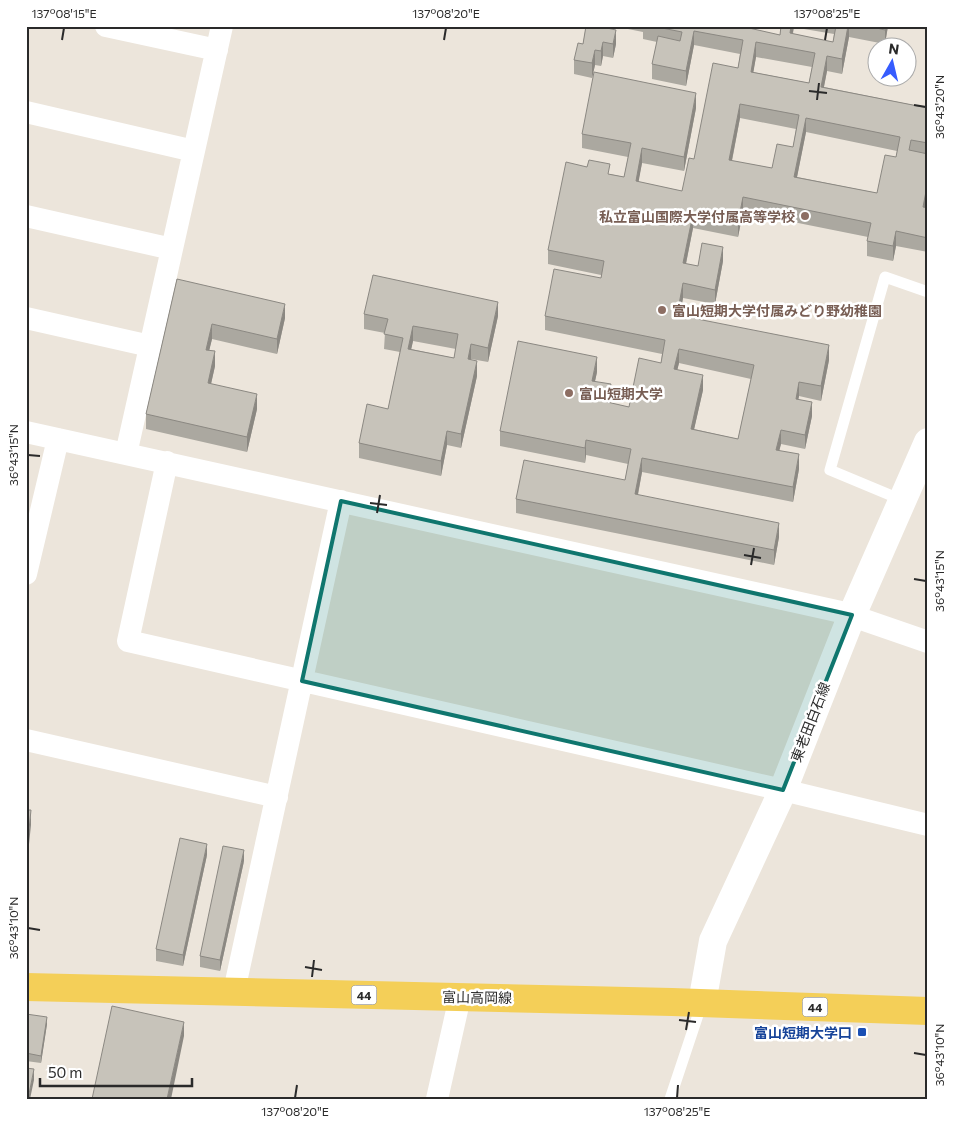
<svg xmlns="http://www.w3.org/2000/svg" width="954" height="1125" viewBox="0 0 954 1125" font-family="Commissioner,'Noto Sans JP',sans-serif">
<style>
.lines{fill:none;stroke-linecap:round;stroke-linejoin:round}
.lane{stroke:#fff;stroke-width:11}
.street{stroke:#fff;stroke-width:22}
.secondary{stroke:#fff;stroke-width:28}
.primary{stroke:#f4cf58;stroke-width:28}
.wall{fill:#aba8a0;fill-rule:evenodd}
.shaded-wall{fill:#8b8882}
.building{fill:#c7c3ba;stroke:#8b8882;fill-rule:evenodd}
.marked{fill:#0f766e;fill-opacity:0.2;stroke:#0f766e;stroke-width:4;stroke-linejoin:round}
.ticks{fill:none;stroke:#2a2a2a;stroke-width:2}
.education-dot{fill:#8d6e63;stroke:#fff;stroke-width:2}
.transit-dot{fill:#1a4fb4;stroke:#fff;stroke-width:2}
.labels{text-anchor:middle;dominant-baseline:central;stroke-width:5;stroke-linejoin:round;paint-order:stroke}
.shield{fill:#fff;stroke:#6a6a6a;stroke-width:1}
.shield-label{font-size:12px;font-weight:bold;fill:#2a2a2a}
.education-label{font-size:14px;font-weight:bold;fill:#785e54;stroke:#fff;text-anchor:start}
.street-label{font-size:14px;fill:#2a2a2a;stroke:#fff}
.transit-label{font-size:14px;font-weight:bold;fill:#164399;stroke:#fff;text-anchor:end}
.neatline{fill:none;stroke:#2a2a2a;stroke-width:2}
.ticks-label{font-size:12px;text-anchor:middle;fill:#2a2a2a}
</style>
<rect width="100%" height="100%" fill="#ece5db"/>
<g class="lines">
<!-- lane -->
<path class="lane" d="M902,500L830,470L885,277L928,292
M670,1099L702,1003"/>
<!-- street -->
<path class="street" d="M106,26L217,50
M26,112L194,151
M26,216L172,249
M26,318L150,346
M26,432L841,612L928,642
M126,454L222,26
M167,462L128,641L783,790L928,825
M26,574L58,439
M26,740L277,797
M234,991L341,501
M437,1099L460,997"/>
<!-- secondary -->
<path class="secondary" d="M702,1003L713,941L783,790L852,615L928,442"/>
<!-- primary -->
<path class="primary" d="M26,987L672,1002L928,1011"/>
</g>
<!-- wall -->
<path class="wall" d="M586,26H600L616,44L613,58L603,56L601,66L595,65L592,78L574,74V60L583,44Z
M613,26H752V29L780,35L781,26H794L793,34L833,42L834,34L804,29V26H888L885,44L849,37L842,74L827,71L824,87L928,108V196L926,207L928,208V252L896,246L893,261L867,256V241L868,237L743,212L738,237L693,228L686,264L698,266L723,261L715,304L683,298L680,316L829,360L821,401L799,396L798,399L812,416L805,449L781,444L779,450L799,469L793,502L642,472L638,495L779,537L774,565L516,513V499L625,480L628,464L586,455L585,463L500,446V431L597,372L595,381L611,399L610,403L629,407L661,363L662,354L545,330V316L601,278V275L548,264V250L610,174L624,177L628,157L582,148V134L696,108L684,171L642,163L638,182L682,191L694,159L738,68L740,54L694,45L686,86L652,79V64L657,42L643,39V32ZM756,57L812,67L809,83L753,72ZM740,118L796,129L793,147L772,168L732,161ZM806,132L897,151L896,157L877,193L797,177ZM679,363L751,379L738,439L694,429L703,390L677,370Z
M177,279L285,318L277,354L212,339L209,350L215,366L211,384L257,409L247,452L146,429V414Z
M364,314L498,316L488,362L471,359L477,376L461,448L447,445L441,476L359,458V443L388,409L400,352L384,349L385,333L364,329ZM413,341L456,349L454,358L411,349Z
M207,855L183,966L156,961V949Z
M244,861L220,971L200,967V956Z
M26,1014L47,1024L41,1063L26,1061Z"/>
<!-- shaded-wall -->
<path class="shaded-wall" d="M791,26H794L790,48V33Z
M848,26H849V37L842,74V59Z
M886,26H888L885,44V30Z
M616,30V44L613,58V44Z
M694,31V45L686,86V71Z
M603,42V56L601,66V51Z
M756,42V57L751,86V72Z
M595,50V65L592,78V63Z
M827,56V71L821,101V87Z
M696,93V108L684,171V157Z
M740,104V118L729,175V160Z
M806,118V132L794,192V177Z
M642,148V163L636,196V181Z
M928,181V196L923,221V207Z
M743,197V212L738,237V222Z
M693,214V228L683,278V263Z
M896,231V246L893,261V246Z
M723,247V261L715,304V290Z
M683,283V298L677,330V315Z
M498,302V316L488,362V348Z
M285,304V318L277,354V339Z
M212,324V339L206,364V350Z
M413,326V341L408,364V349Z
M471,344V359L468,374V359Z
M829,345V360L821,401V386Z
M679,349V363L674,384V369Z
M215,351V366L208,397V383Z
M597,357V372L592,395V381Z
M477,361V376L461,448V434Z
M703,375V390L691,443V429Z
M799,382V396L796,413V399Z
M611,384V399L607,417V402Z
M257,394V409L247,452V437Z
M812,402V416L805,449V435Z
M781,430V444L776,464V450Z
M447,431V445L441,476V461Z
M586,440V455L585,463V448Z
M799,454V469L793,502V487Z
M642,458V472L635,509V494Z
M779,523V537L774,565V550Z
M31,810V825L26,873V859Z
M207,844V855L183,966V955Z
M244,850V861L220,971V960Z
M47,1017V1024L41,1063V1056Z
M184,1022V1036L171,1099H167Z
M34,1069V1080L30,1099H28Z"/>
<!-- building -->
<path class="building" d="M586,26H598L616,30L613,44L603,42L601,51L595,50L592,63L574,60L578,43L583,44Z
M652,26H750L749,28L780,35L781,26H791L790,33L833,42L836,26H848L842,59L827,56L821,87L928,108V143L911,140L909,150L928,154V181L923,207L928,208V238L896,231L893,246L867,241L871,223L743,197L738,222L693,214L683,263L698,266L702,243L723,247L715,290L683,283L677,315L829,345L821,386L799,382L796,399L812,402L805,435L781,430L776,450L799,454L793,487L642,458L635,494L779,523L774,550L516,499L524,460L625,480L631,449L586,440L585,448L500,431L518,341L597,357L592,381L611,384L607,402L629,407L639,358L661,363L665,340L545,316L554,269L601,278L604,261L548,250L566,162L587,167L589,160L610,164L608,174L624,177L631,143L582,134L594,72L696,93L684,157L642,148L636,181L682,191L689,158L694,159L713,63L738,68L743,40L694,31L686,71L652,64L658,36L680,41L682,32ZM756,42L815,53L809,83L751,72ZM740,104L799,115L793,147L777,144L772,168L729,160ZM806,118L900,137L896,157L885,155L877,193L794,177ZM679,349L754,365L738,439L691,429L703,375L674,369Z
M868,26H886L885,30Z
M373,275L498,302L488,348L471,344L468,359L477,361L461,434L447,431L441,461L359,443L367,404L388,409L403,338L384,334L388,319L364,314ZM413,326L458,334L454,358L408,349Z
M177,279L285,304L277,339L212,324L206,350L215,351L208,383L257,394L247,437L146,414Z
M26,810H31L26,859Z
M180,838L207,844L183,955L156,949Z
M223,846L244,850L220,960L200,956Z
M112,1006L184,1022L167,1099H92Z
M26,1014L47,1017L41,1056L26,1053Z
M26,1068L34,1069L28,1099H26Z"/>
<!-- marked area -->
<path class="marked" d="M341,501L852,615L783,790L302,681Z"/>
<!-- ticks -->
<path class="ticks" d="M62,40L64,28M444,40L446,28M825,40L827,28M809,91L827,93M817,100L819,83M914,105L926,107M28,455L40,456M370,503L387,505M377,513L380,495M744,555L761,558M751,565L754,548M914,579L926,581M28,928L40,930M305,967L322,970M312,977L314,960M679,1020L696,1022M686,1030L689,1012M914,1053L926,1055M295,1098L297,1085M677,1098L678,1085"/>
<!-- markers -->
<g class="education-dot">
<circle cx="805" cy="216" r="5"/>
<circle cx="662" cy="310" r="5"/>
<circle cx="569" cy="393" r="5"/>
</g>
<rect class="transit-dot" x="857" y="1027" width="10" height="10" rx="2.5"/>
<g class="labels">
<!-- shield labels -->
<g class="shield">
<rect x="351.5" y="985.5" width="25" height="19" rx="4"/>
<rect x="802.5" y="997.5" width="25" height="19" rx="4"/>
</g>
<g class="shield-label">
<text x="364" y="995">44</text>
<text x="815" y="1007">44</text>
</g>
<!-- education labels -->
<g class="education-label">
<text x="795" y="216" text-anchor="end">私立富山国際大学付属高等学校</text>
<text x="672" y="310">富山短期大学付属みどり野幼稚園</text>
<text x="579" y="393">富山短期大学</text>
</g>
<!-- street labels -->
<g class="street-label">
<text transform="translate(810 722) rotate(-69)">東老田白石線</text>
<text transform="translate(477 997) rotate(1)">富山高岡線</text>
</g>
<!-- transit labels -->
<g class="transit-label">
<text x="852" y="1032">富山短期大学口</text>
</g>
</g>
<!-- border -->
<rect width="954" height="1125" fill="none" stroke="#ffffff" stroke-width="55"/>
<!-- north arrow -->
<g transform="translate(892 62) rotate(8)"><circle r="24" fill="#ffffff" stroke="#aaaaaa"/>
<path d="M0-4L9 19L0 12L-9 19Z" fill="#365cfe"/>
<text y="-8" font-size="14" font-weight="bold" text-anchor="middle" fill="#2a2a2a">N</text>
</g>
<!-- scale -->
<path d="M40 1078v8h152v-8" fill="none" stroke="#2a2a2a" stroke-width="2.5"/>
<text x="48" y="1078" font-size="15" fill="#2a2a2a" stroke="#ffffff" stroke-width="4" paint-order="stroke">50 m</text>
<rect x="28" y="28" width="898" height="1070" class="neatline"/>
<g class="ticks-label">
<text x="64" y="18">137°08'15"E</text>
<text x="446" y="18">137°08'20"E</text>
<text x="827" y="18">137°08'25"E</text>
<text transform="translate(940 107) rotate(-90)" y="4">36°43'20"N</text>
<text transform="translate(14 455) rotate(-90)" y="4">36°43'15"N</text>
<text transform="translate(940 581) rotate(-90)" y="4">36°43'15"N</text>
<text transform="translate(14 928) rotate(-90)" y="4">36°43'10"N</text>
<text transform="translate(940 1055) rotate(-90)" y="4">36°43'10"N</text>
<text x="295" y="1116">137°08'20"E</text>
<text x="677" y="1116">137°08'25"E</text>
</g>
</svg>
